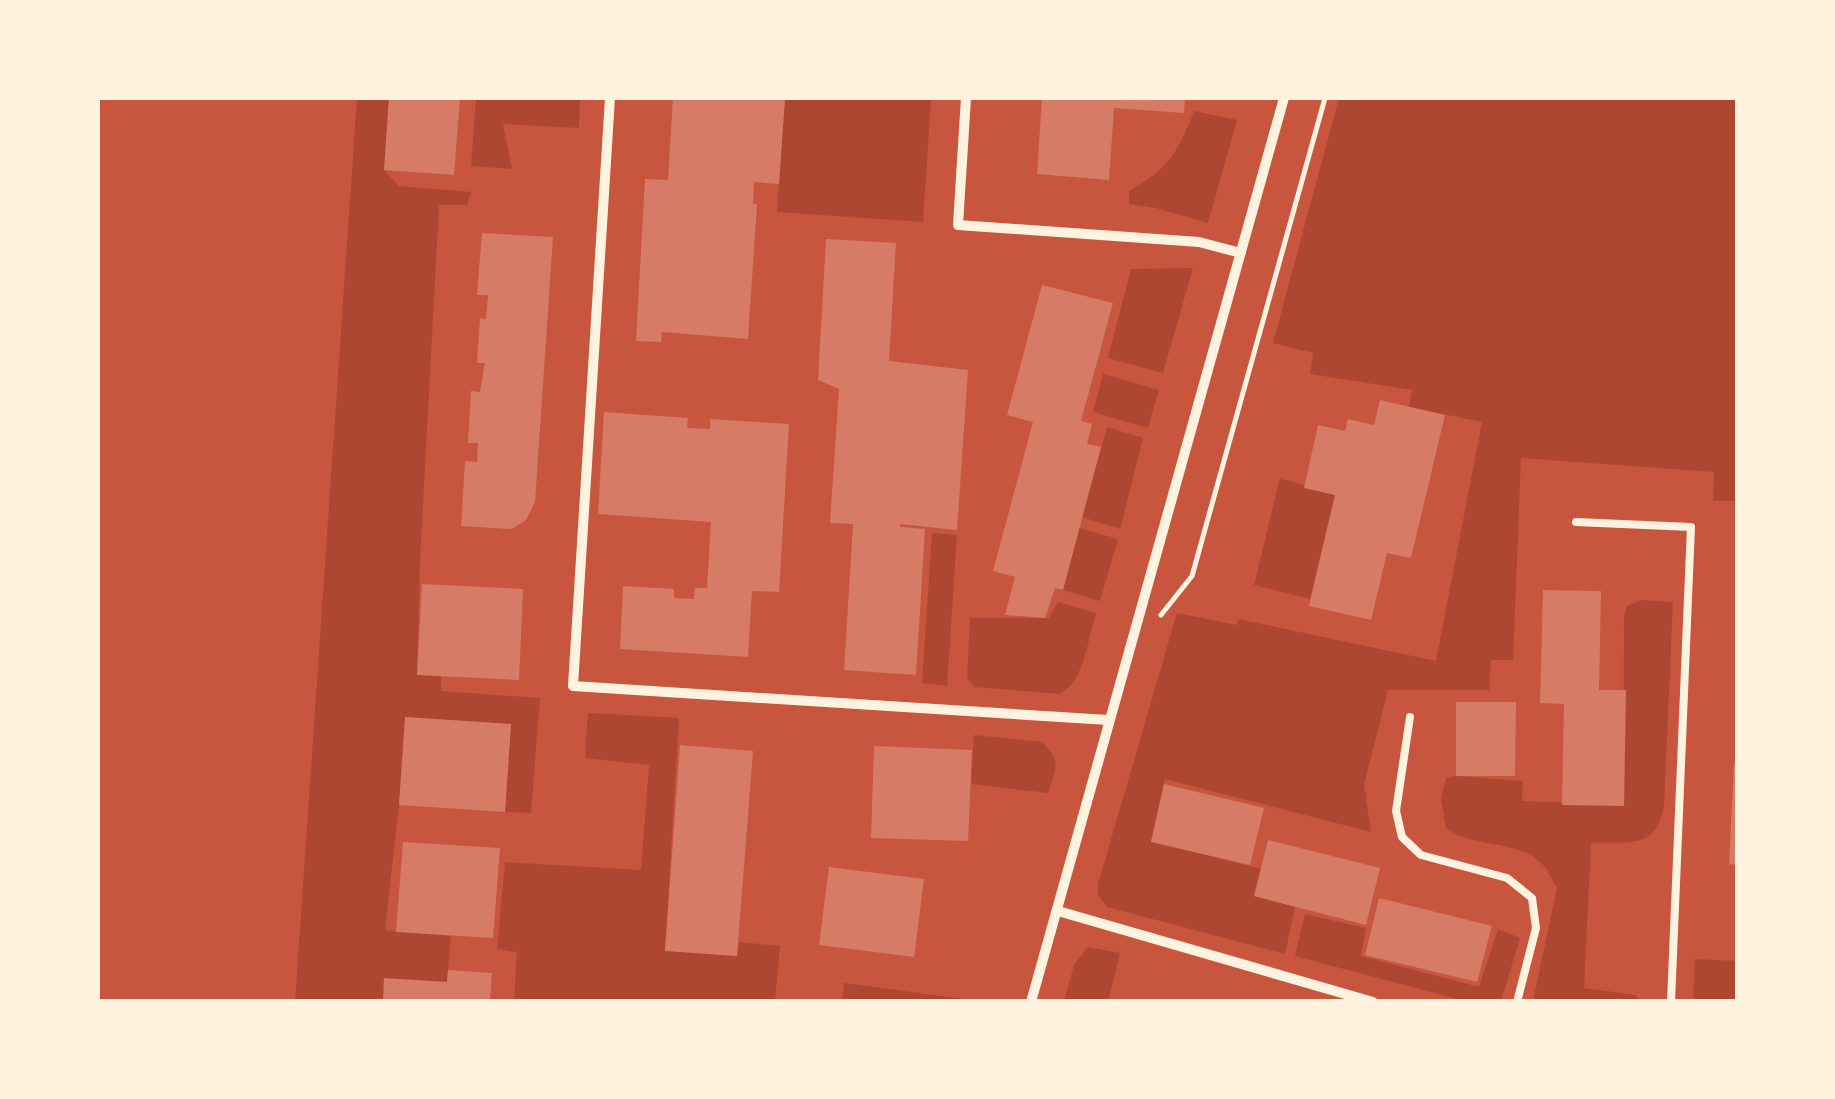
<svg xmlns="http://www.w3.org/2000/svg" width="1835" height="1099" viewBox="0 0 1835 1099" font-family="Figtree,sans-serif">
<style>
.green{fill:#ae4732}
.building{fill:#d67c66}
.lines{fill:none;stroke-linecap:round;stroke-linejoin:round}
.path{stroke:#fff3e0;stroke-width:5}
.service{stroke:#fff3e0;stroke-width:8}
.minor{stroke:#fff3e0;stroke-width:10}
</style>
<rect width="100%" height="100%" fill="#c8553d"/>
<!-- green -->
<path class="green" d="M357,98H389L384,170L399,186L471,192L467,205H439L420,561L417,674L441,676V691L540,698L531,813L505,812L511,724L406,717L399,805L385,930L451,936L447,982L384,979L383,1001L295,1002Z
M476,98H580L579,128L503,124L512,169L471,166Z
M785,98H931L923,222L777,212Z
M1339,98H1737V501H1713L1714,472L1521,458L1513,660H1491L1489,690H1388L1364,784L1371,832L1165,779L1151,841L1261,869L1254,896L1295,907L1285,954L1107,907L1098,895V884L1177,613L1237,625L1238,619L1436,661L1482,422L1409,407L1412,390L1310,374L1313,353L1273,343Z
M1194,111L1237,120L1208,223L1156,208L1129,204V191C1169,169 1178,152 1194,111Z
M1193,268L1163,373L1108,358L1131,269Z
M1103,374L1159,390L1148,428L1093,412Z
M1107,427L1143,438L1120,529L1082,517Z
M1280,478L1335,495L1310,599L1254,585Z
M1079,528L1118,539L1100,601L1063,590Z
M932,533L957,535L947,686L922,683Z
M1641,600L1673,602L1664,806C1656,852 1625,841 1591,843L1584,988L1635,995L1641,1001H1533L1557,888C1553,881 1549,872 1544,866C1521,839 1474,849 1446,828L1441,797L1446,778L1456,776L1523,781L1522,801L1623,805L1624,615L1627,606Z
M1058,602L1096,613C1088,638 1084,682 1060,694L974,687L967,678L970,618H1049Z
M588,713L679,718L665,950L737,956L739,942L780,946L775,1001H514L517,952L497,949L505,862L641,870L649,765L585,758Z
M974,735L1042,742C1062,762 1056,768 1048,793L971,784Z
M1305,914L1366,928L1361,956L1479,987L1498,929L1520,938L1501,1001H1465L1295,956Z
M1088,947L1120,953L1108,1001H1064L1074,965Z
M1695,959L1737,961V1001H1693Z
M844,983L978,1001H842Z"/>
<!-- building -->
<path class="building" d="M389,98H460L454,175L384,170Z
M673,98H785L779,184L754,182L753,204H757L748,339L662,332L661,342L636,341L645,179L668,180Z
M1042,98H1185L1184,113L1114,108L1109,180L1037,174Z
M482,233L553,237L535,502L526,520L512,529L461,526L465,461L477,462L478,443H468L471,391L480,392L485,363H477L480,318L486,319L488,295H477Z
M826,239L896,243L889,361L968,370L957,530L900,524V527L925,529L916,675L844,670L853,524L830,523L839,389L818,380Z
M1042,285L1113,303L1081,421L1092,424L1087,444L1101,447L1063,590L1055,588L1045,618L1005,615L1015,577L993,571L1033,422L1007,415Z
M1380,400L1445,415L1411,558L1387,553L1371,620L1309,606L1335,495L1304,488L1318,425L1345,431L1348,419L1374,425Z
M604,412L688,418L687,428L710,429V419L789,424L779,592L752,591L748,657L620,649L623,586L674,589V598L694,599L695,588H707L711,522L598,514Z
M422,584L523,589L519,680L417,675Z
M1543,590L1601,591L1599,690H1626L1624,806L1562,805L1564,704L1540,703Z
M1456,702H1516L1515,776H1456Z
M405,717L511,724L505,812L399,805Z
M680,745L753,751L737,956L665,951Z
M874,746L972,750L968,841L871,838Z
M1734,764H1738V865L1729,864Z
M1164,784L1264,808L1250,865L1151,842Z
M1268,840L1380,868L1366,925L1254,896Z
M403,842L500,848L493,938L396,932Z
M829,867L924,879L914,957L819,945Z
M1379,898L1492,926L1477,982L1365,955Z
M448,970L492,973L490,1001H383L384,978L447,982Z"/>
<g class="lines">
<!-- path -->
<path class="path" d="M1161,615L1192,576L1325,98"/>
<!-- service -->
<path class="service" d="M1576,522L1691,527L1671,1002
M1410,717L1396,811L1402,837L1421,855L1507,878L1532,898L1536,928L1517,1002"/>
<!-- minor -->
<path class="minor" d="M610,98L573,686L1108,720
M966,98L958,225L1199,242L1241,253
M1058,911L1373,1002
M1031,1002L1284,98"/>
</g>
<!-- border -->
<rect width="1835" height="1099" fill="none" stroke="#fff3e0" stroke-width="200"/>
</svg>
